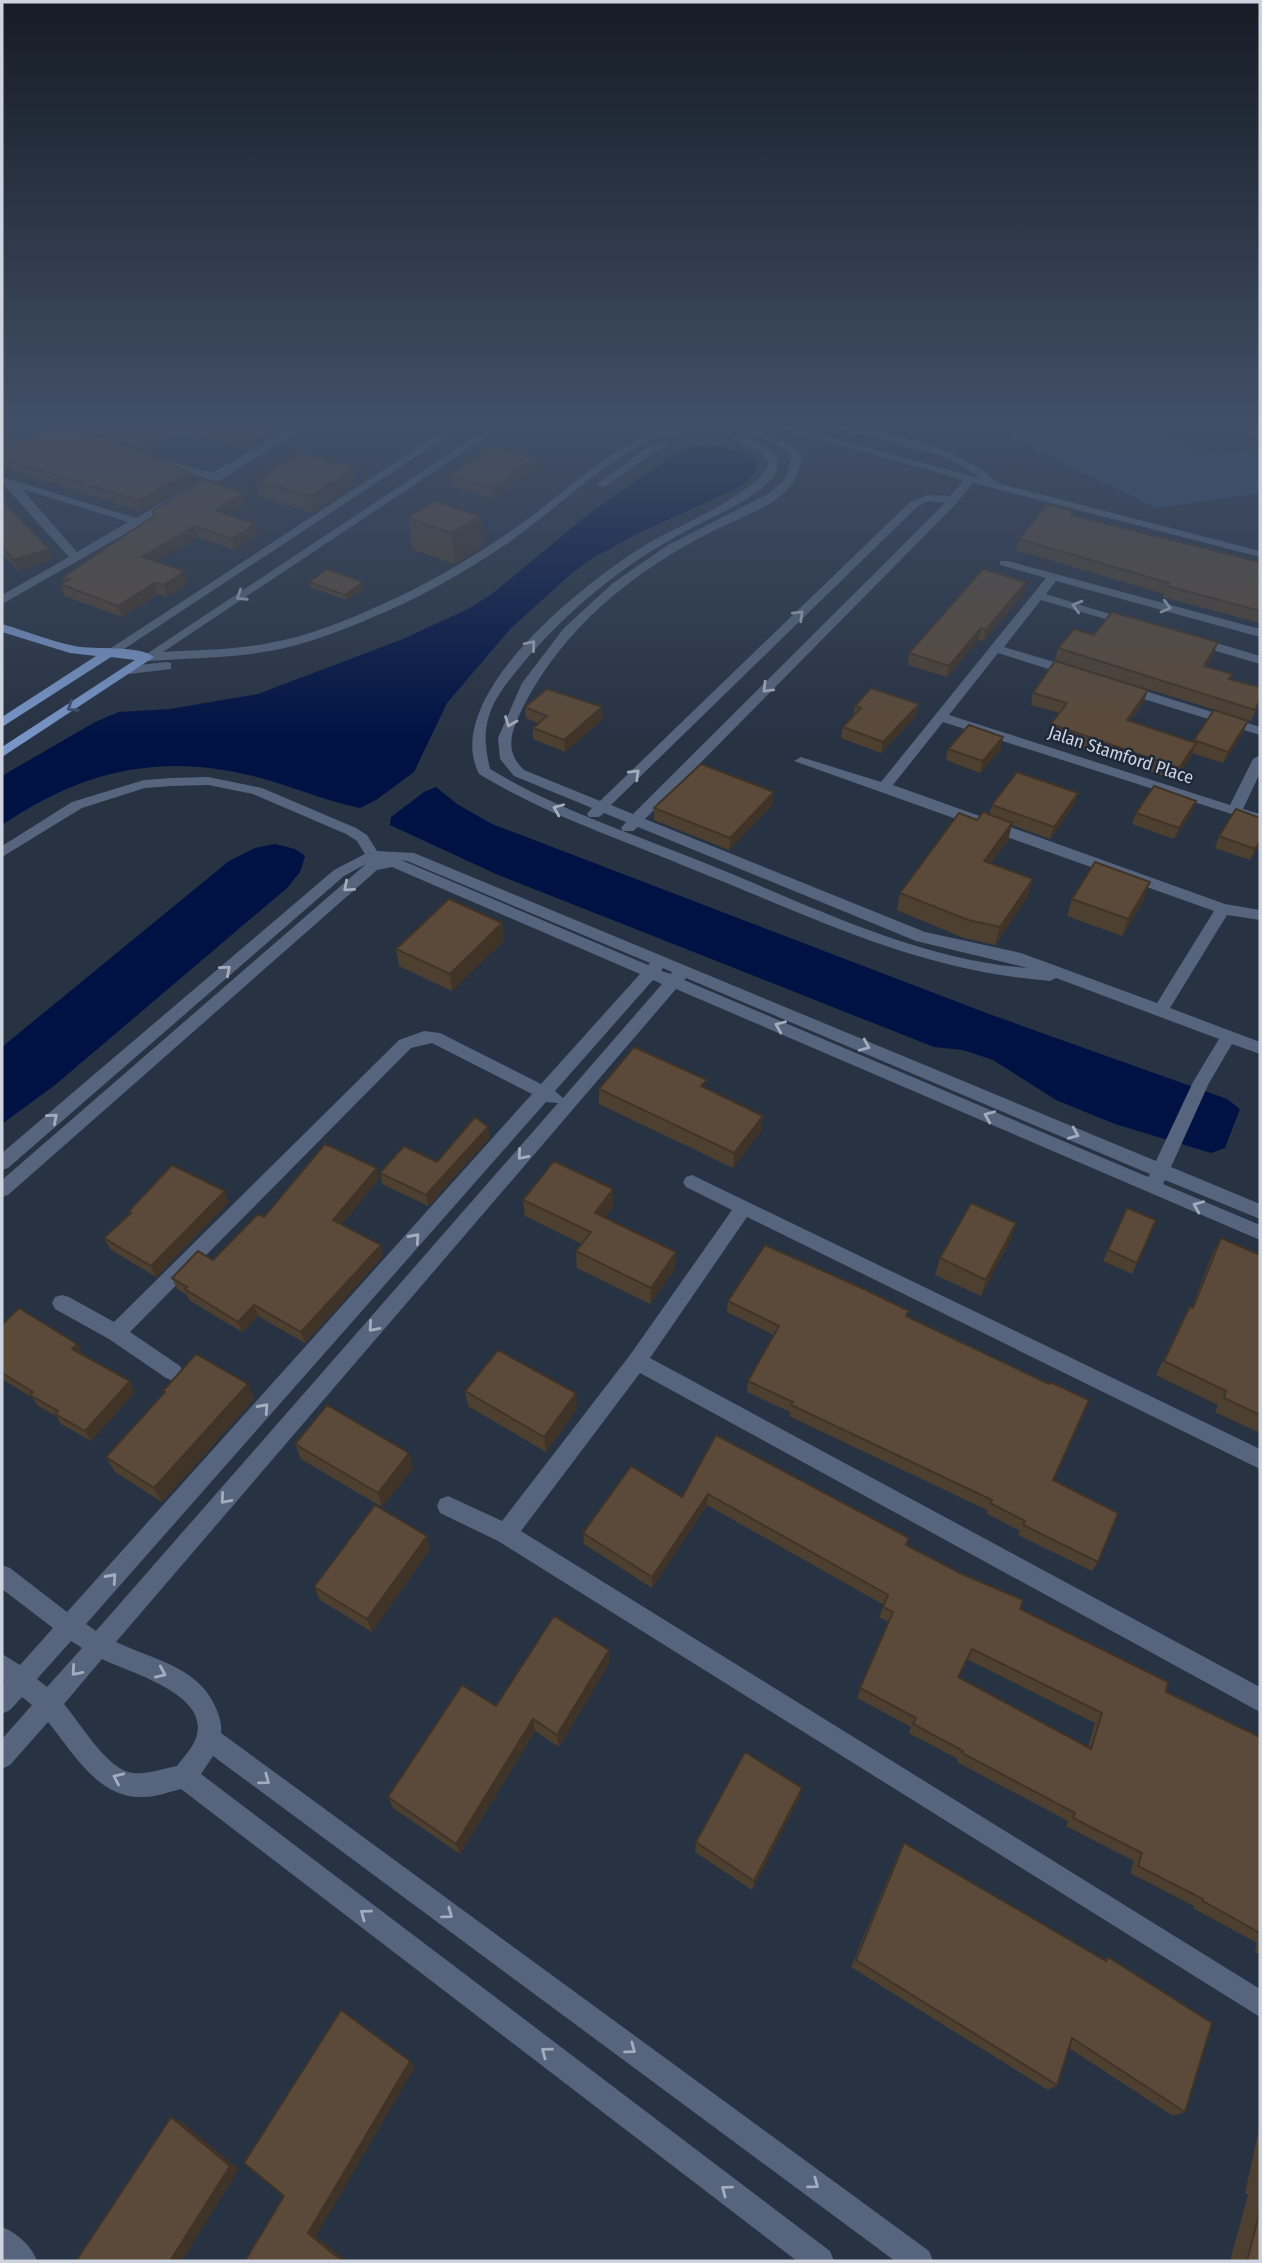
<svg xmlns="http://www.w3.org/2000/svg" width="1262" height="2263" viewBox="0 0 1262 2263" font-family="'Fira Sans Condensed',sans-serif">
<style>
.green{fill:#344d79}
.water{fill:#001243}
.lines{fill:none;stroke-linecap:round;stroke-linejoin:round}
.minor{fill:#56647d;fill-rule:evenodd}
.major{fill:#7895c7;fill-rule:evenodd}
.wall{fill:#4e4031;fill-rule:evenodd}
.shaded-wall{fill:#403428}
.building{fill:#5b4a39;stroke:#403428;stroke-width:2;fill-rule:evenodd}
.oneway{stroke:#a3adbd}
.oneway2{stroke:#3e4e6b}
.labels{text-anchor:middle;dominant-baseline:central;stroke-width:5;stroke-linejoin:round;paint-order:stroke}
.far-street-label{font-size:18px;fill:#cdd4e0;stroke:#1e2839}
</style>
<rect width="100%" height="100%" fill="#273243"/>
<!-- green -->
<path class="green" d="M1039,423H1138L1208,455L1260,449V493L1156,508L1011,437Z"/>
<!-- water -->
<path class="water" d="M711,446C730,449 745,449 757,465L755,474L737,488L639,533L591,559L571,574L511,628L447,703L414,772L376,800L360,808C325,801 292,786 257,777C161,752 83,770 2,825V776L95,722L119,712L170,709L258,694L403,639L468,609L492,594L586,516L673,455L691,447Z
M436,787L457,804L492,824L989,1014L1227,1099L1240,1109L1225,1148L1211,1153L1115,1124L1056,1100L993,1060L963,1050L934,1047L496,874L390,825L391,817L424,792Z
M275,844L295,849L305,856L300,872L287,888L55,1085L2,1124V1047L229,861L255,848Z"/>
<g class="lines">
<!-- minor -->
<path class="minor" d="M34,423H50L77,434L68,436Z
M249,423H265L287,430L299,423H312L220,480L2,604V595L69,557L2,483V477L136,518L205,478L142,458V454L212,473L280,434ZM22,489L128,522L77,552Z
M455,423H467L115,655H107L105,652Z
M495,423H507L163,652C199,650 234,650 269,643C309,636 348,620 385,603C430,583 473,557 514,529C590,476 639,409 743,426C767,430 787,438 802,457C800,469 796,481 787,490C765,511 733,520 707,534C630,574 563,629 523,707C512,730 503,750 524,770L600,801L910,502L928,495L950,496L964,480L761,423H778L981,479L961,465L938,455L818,423C865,423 966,448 997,483L1260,551V557L973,483L953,507L645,819L925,932L1021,953L1157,1003L1214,911L794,761L801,757L881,782L1046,578L1000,565V561H1008L1260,629V637L1056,581L1046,594L1135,622L1129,626L1041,600L1004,647L1081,670V676H1071L998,653L949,715L1230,805L1253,759L1260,755V773L1243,809L1260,814V823L943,722L893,785L1225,904L1260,910V920L1227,915L1170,1008L1260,1042V1054L1232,1044L1209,1083L1171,1167L1260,1204V1219L1165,1180L1163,1184L1260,1225V1240L676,989L116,1642C152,1659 198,1667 215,1706C219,1715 222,1723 221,1733L929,2251L933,2261H895L213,1756L201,1774L830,2251L834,2261H797L181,1789C169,1792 156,1797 143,1797C98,1799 73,1752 48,1722L10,1765L2,1769V1739L32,1705L22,1697L10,1710L2,1714V1685L4,1682L2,1680V1654L20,1665L53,1628L2,1589V1565L10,1568L67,1612L532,1094L432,1043L411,1048L130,1332L180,1366L183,1372L180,1378L173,1381L166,1378L109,1339L55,1309L52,1303L55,1297L62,1295L69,1297L114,1322L399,1040L424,1031L440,1033L541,1084L640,974L392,867L377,870L8,1195L2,1197V1180L366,864L344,876L8,1168L2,1170V1153L334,870L365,854L357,841L346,834L253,794L208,785L172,786L145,788L82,808L2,857V846L72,802L144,780L172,778L208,777L262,788L356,828L367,835L377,851L414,853L1156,1161L1193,1082L1219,1039L1056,978L1050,981C915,970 815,918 692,869C620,839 546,815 479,774C439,695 589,579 647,544C675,527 762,492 769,462L760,451L730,439L735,436C751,440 767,443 777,457C782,470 771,480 762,488C738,508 706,519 679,535C619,568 567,611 523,663C510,679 495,696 489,716C483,734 486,751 490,769C558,810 632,833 705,863C810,905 914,959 1028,968L916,941L638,827L633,831H623L621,828L626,822L604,813L599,817H589L587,814L592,808L514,776L500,759L498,738L522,683L564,628L613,583L668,545L768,494L785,479L792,457C777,441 757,435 735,431C712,428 684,428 662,436C611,454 552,513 505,545C463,573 418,599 371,618C338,632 304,645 270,651C230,658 188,658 148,661L142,657ZM929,501L945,503L633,814L611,805L918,506ZM401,860L407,861L650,963L648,965ZM663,968L672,972L671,974L661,971ZM686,978L1150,1174L1148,1177L684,980ZM653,980L662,984L563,1098L555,1091ZM546,1102L558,1103L96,1631L86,1624ZM71,1641L82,1648L47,1687L37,1679ZM102,1659C128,1672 207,1693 197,1734C195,1746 184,1756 177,1766C162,1769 143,1776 128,1772C105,1765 79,1722 64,1704Z
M1214,423H1229L1260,434V440Z
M663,442L667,443V447L654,452L605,487L596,485L646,448Z
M1193,636L1260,656V664L1189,643L1187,640Z
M167,662L171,663V669L129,674L123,670L129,666Z
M1126,685L1260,727V735L1121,692L1120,689Z
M692,1175L1260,1449V1469L747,1217L650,1358L1260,1687V1712L640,1373L521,1531L1260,1989V2017L498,1541L440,1513L437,1506L440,1499L448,1496L502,1521L630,1355L732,1210L686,1187L683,1182L686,1177Z
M2,2227C17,2233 32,2246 37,2261H2Z"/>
<!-- major -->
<path class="major" d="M2,624C26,631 50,641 75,646C95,650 140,645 154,657L2,757V747L135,660L111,657L2,727V717L96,656L70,653L2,632Z"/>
</g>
<!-- wall -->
<path class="wall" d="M72,423H266L268,432L242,448L202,435L197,438L177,432L145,449L73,427Z
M958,423H1003L994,433Z
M2,440L189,472L192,483L142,512L2,467Z
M533,459L534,470L492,499L451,486L450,476Z
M353,468L356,484L313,513L260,497L256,481Z
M2,500L49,549L52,560L18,571L2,554Z
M247,504L229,515L255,524L258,535L234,550L198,537L156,562L188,583L167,597L158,594L122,617L64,596L60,584L64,582L63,577L154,516L153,511Z
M1074,511L1073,516L1260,562V623L1163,597L1164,594L1016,550L1019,539Z
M480,516L482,547L455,564L412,549L408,518Z
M309,582L364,588L346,600L310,587Z
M1026,582L1024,593L984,641L978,640L947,677L908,665L909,653Z
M1094,635L1214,653L1206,667L1230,679L1260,702L1251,721L1055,660L1058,648Z
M1033,693L1144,701L1130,722L1193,742L1194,740L1248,721L1243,733L1223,763L1192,753L1175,780L1048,736L1051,724L1059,713L1031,705Z
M855,706L916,716L881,753L841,738L843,727L853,716Z
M525,707L603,719L565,752L533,739V728L538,723L526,718Z
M948,749H1001L980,773L946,760Z
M1078,793L1074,805L1050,839L1012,825L1008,840L991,863L1028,896L995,945L964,938L897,910L900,893L977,820L989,815L992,805Z
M773,804L729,850L654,820V808Z
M1192,812L1174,839L1132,824L1136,813Z
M1219,836L1260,844L1250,860L1215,848Z
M1072,899H1144L1122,936L1067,916Z
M502,923L504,940L452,991L399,966L396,949Z
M599,1089H706L761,1131L733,1168L599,1104Z
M488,1127L489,1138L428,1206L382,1184L380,1173L437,1162Z
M379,1179L341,1225L383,1256L305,1343L258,1316L242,1332L189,1300L187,1295L177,1289L172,1278L213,1260L264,1217Z
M523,1200L613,1206L605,1217L676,1252L675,1268L650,1304L577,1268L576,1251L582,1244L525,1216Z
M229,1202L156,1277L110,1249L104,1238L130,1214L129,1211Z
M1127,1208L1156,1220L1132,1274L1103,1261Z
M1016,1223L1011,1239L981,1296L935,1275L940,1258Z
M1221,1238L1260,1255V1433L1215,1412L1218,1405L1156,1375L1182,1320L1190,1306L1192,1307L1213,1252Z
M728,1301L909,1311L907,1317L1053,1480L1098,1562L1092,1571L1018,1535L1020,1531L986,1513L987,1510L789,1416L790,1412L747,1392L748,1381L774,1335L727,1312Z
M2,1325L83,1354L135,1392L91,1441L61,1424L57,1417L37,1405L33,1398L2,1379Z
M248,1384L254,1399L162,1502L115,1472L106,1457L164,1394L163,1391Z
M465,1391L577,1408L546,1452L468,1406Z
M716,1435L907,1546L1166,1692L1260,1737V1955L1255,1952L1257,1943L1193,1908L1194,1906L1130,1873L1134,1861L1066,1826L1068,1821L957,1762L958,1759L909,1733L911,1727L857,1698L889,1622L879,1617L884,1605L707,1505L652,1588L584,1544L583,1533L682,1497ZM967,1659L1095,1723L1088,1747L958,1677Z
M295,1444L409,1453L413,1468L382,1507L301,1459Z
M427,1536L430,1549L372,1632L320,1600L314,1587Z
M609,1650L610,1662L559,1747L535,1731L460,1854L393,1808L388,1797L496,1706Z
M802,1788L799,1798L752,1890L695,1852L696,1842Z
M904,1843L1104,1960L1108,1957L1185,2112L1173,2116L1069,2048L1057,2085L1048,2090L851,1967L899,1852Z
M1260,2125V2261H1230L1248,2195L1245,2193Z"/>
<!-- shaded-wall -->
<path class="shaded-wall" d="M172,423H175L177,432L145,449L142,439Z
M264,423H266L268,432L242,448L239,437Z
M996,423H1003L994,433Z
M199,425L202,435L197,438L195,428Z
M533,459L534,470L492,499V488Z
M353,468L356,484L313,513L311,496Z
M189,472L192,483L142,512L139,501Z
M244,493L247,504L218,521L215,510Z
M480,516L482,547L455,564L451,533Z
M255,524L258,535L234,550L232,539Z
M195,526L198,537L145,569L142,557Z
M49,549L52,560L18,571L14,560Z
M185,571L188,583L167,597L164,585Z
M363,582L364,588L346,600L345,595Z
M1026,582L1024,593L984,641L986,630Z
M155,583L158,594L122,617L118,606Z
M981,628L978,640L947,677L949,666Z
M1218,642L1214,653L1200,678L1204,666Z
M1148,690L1144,701L1123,732L1127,720Z
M919,704L916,716L881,753L883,742Z
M602,707L603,719L565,752L564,740Z
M1248,721L1243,733L1223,763L1228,752Z
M1003,737L1001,749L980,773L983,761Z
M1196,743L1192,755L1175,780L1179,768Z
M774,792L773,804L729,850L730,838Z
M1078,793L1074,805L1050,839L1054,827Z
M1196,801L1192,812L1174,839L1179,828Z
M1012,823L1008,840L979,878L984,861Z
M1260,841V844L1250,860L1255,849Z
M1033,879L1028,896L995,945L1000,927Z
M1150,882L1144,899L1122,936L1128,919Z
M502,923L504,940L452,991L450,974Z
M763,1116L761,1131L733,1168L734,1153Z
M488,1127L489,1138L428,1206L426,1195Z
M377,1168L379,1179L336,1231L333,1220Z
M613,1189V1206L596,1229L595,1213Z
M225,1191L229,1202L156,1277L151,1266Z
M1016,1223L1011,1239L981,1296L986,1280Z
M381,1245L383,1256L305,1343L301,1332Z
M676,1252L675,1268L650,1304L651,1288Z
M254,1305L258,1316L242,1332L238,1322Z
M77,1344L83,1354L72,1349Z
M130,1381L135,1392L91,1441L85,1431Z
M248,1384L254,1399L162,1502L154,1488Z
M576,1393L577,1408L546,1452L544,1437Z
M409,1453L413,1468L382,1507L378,1493Z
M708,1494L707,1505L652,1588V1577Z
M427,1536L430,1549L372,1632L367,1619Z
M609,1650L610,1662L559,1747L557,1735Z
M533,1719L535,1731L460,1854L456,1844Z
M802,1788L799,1798L752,1890L754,1881Z
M410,2061L415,2067L316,2236L347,2261H342L308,2233Z
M171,2117L181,2121L239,2169L182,2261H170Z"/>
<!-- building -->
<path class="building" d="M90,423H172L142,439Z
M180,423H264L239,437L199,425L195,428Z
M57,424L128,447L189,472L139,501L2,458V440L6,438L20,443Z
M493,447L533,459L492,488L450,476Z
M299,453L353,468L311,496L256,481Z
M205,479L244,493L215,510L255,524L232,539L195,526L142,557L185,571L164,585L155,583L118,606L60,584L70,579L63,577L155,515L153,511Z
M2,500L49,549L14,560L2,547Z
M434,501L480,516L451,533L408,518Z
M1047,504L1074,511L1071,515L1260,562V611L1167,586L1169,583L1019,539Z
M327,569L363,582L345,595L309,582Z
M983,569L1026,582L986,630L981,628L949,666L909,653Z
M1112,612L1218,642L1204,666L1232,674L1229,679L1260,687V700L1255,710L1058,648L1074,629L1094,635Z
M1055,661L1148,690L1127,720L1196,743L1179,768L1051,724L1067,703L1033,693Z
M871,688L919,704L883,742L843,727L861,708L855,706Z
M547,689L602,707L564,740L533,728L547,716L525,707Z
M1214,710L1248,721L1228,752L1194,740Z
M969,725L1003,737L983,761L948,749Z
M701,764L774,792L730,838L654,808Z
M1017,772L1078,793L1054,827L992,805Z
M1154,786L1196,801L1179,828L1136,813Z
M1236,809L1260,818V841L1255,849L1219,836Z
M983,812L1012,823L984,861L1033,879L1000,927L968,920L900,893L959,813L977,820Z
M1095,862L1150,882L1128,919L1072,899Z
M449,899L502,923L450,974L396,949Z
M634,1047L707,1080L701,1086L763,1116L734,1153L599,1089Z
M475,1117L488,1127L426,1195L380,1173L404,1146L437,1162Z
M325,1144L377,1168L333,1220L381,1245L301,1332L254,1305L238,1322L185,1289L187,1287L172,1278L198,1251L213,1260L258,1214L264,1217Z
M554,1161L613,1189L595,1213L676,1252L651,1288L576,1251L591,1232L523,1200Z
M172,1165L225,1191L151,1266L104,1238L131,1213L129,1211Z
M971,1203L1016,1223L986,1280L940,1258Z
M1127,1208L1156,1220L1137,1263L1108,1250Z
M1221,1238L1260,1255V1415L1224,1398L1226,1391L1164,1361L1190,1306L1193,1308Z
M765,1245L866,1290L909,1311L906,1316L1049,1384L1050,1382L1089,1400L1053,1480L1118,1513L1098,1562L1023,1525L1025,1521L990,1503L992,1500L791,1405L793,1402L748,1381L779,1326L728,1301Z
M19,1308L77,1344L72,1349L130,1381L85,1431L55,1414L58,1411L30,1395L33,1392L2,1373V1325Z
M498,1350L576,1393L544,1437L465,1391Z
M196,1354L248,1384L154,1488L106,1457L165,1392L163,1391Z
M327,1405L409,1453L378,1493L295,1444Z
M716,1435L909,1538L906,1545L962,1574L1023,1600L1020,1609L1168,1682L1166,1692L1260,1737V1933L1203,1901V1899L1138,1866L1142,1853L1073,1818L1075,1813L962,1753L963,1751L913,1724L916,1718L860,1688L893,1612L883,1607L888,1595L708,1494L652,1577L583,1533L631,1466L682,1497ZM972,1649L1102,1713L1091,1749L958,1677Z
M375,1505L427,1536L367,1619L314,1587Z
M554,1616L609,1650L557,1735L533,1719L456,1844L388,1797L462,1685L496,1706Z
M745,1752L802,1788L754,1881L696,1842Z
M904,1843L1106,1961L1108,1957L1212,2023L1185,2112L1072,2038L1057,2085L856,1960Z
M341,2010L410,2061L308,2233L342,2261H245L284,2196L244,2163Z
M171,2117L230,2166L170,2261H76Z
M1260,2211V2261H1247Z"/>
<!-- one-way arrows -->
<defs><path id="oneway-chevron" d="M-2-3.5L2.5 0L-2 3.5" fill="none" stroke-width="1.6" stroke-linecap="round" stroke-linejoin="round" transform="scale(1.75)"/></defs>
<g class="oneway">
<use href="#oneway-chevron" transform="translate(241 596) rotate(147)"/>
<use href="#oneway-chevron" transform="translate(1077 606) rotate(-164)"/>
<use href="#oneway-chevron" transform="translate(1166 607) rotate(15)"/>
<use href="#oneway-chevron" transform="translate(799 615) rotate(-44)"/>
<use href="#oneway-chevron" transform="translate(531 645) rotate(-50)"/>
<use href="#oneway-chevron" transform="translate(767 688) rotate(135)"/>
<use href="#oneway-chevron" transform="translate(510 722) rotate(111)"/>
<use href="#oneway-chevron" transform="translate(635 774) rotate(-44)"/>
<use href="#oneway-chevron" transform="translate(558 809) rotate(-157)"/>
<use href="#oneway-chevron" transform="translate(348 887) rotate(139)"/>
<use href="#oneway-chevron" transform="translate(226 970) rotate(-41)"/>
<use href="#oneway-chevron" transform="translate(780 1026) rotate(-157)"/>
<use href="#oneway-chevron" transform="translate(865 1046) rotate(23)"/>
<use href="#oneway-chevron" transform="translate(989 1116) rotate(-157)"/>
<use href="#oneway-chevron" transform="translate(53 1118) rotate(-41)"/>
<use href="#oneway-chevron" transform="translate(1074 1134) rotate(23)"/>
<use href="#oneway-chevron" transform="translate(522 1155) rotate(131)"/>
<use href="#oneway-chevron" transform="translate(1198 1206) rotate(-157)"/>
<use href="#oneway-chevron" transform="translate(415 1238) rotate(-48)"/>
<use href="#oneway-chevron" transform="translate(373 1327) rotate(131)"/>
<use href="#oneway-chevron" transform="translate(264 1408) rotate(-48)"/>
<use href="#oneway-chevron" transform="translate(225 1499) rotate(131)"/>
<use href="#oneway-chevron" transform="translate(112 1578) rotate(-48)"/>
<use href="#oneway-chevron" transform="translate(76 1671) rotate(131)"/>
<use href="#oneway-chevron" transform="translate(161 1673) rotate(24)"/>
<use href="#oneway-chevron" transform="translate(118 1778) rotate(-155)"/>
<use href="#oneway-chevron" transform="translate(265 1780) rotate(36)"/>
<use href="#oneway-chevron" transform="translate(365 1914) rotate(-143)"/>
<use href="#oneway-chevron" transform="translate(448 1914) rotate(36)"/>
<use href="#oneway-chevron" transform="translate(631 2049) rotate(36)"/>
<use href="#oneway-chevron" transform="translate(546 2052) rotate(-143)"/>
<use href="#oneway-chevron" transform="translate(814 2184) rotate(36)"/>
<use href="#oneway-chevron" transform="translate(726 2190) rotate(-143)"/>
</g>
<use class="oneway2" href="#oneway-chevron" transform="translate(72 707) rotate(147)"/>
<!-- sky -->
<linearGradient id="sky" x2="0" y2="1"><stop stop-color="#151c25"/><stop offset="0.57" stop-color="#414f66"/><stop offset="1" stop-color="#414f66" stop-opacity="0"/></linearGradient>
<rect width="1262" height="740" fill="url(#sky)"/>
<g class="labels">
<!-- far-street labels -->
<g class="far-street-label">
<text transform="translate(1121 755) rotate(18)">Jalan Stamford Place</text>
</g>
</g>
<!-- border -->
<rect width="1262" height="2263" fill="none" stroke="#cdd4e0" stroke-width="7"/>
</svg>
